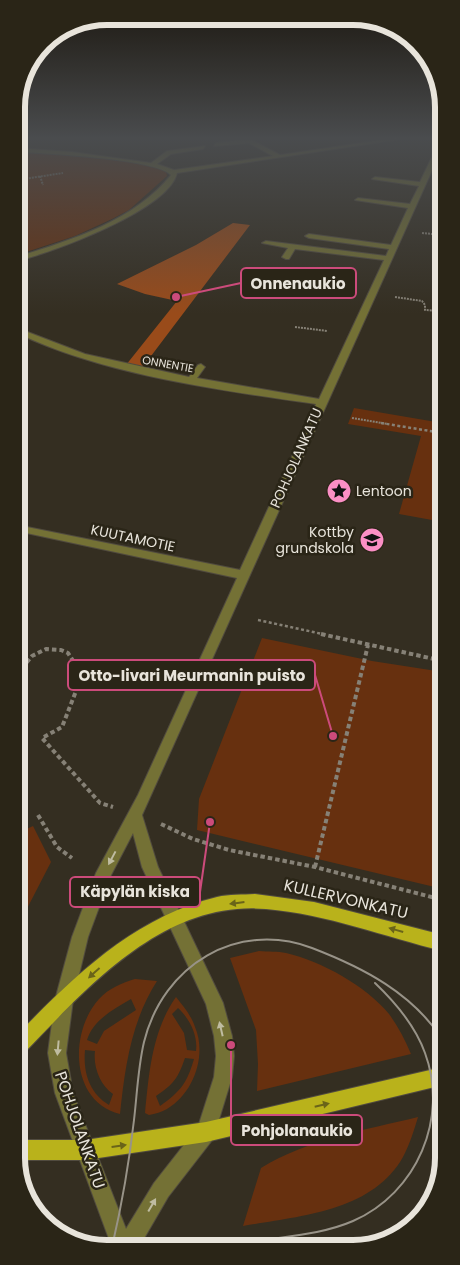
<svg xmlns="http://www.w3.org/2000/svg" width="460" height="1265" viewBox="0 0 460 1265" font-family="Poppins,sans-serif">
<style>
.green{fill:#67300f;fill-rule:evenodd}
.forest{fill:#994b1a}
.lines{fill:none;stroke-linecap:round;stroke-linejoin:round}
.minor-casing{stroke:#514b3f;stroke-width:2}
.major-casing{stroke:#514b3f;stroke-width:2}
.path-far2{stroke:#868176;stroke-width:2;stroke-dasharray:2 1;stroke-linecap:butt}
.path-far1{stroke:#868176;stroke-width:2.5;stroke-dasharray:3 2.5;stroke-linecap:butt}
.path{stroke:#868176;stroke-width:4;stroke-dasharray:4.5 3;stroke-linecap:butt}
.minor{fill:#747135;fill-rule:evenodd}
.major{fill:#b9b21b;fill-rule:evenodd}
.tram{stroke:#989388;stroke-width:2}
.oneway{fill:#bfbca1}
.oneway2{fill:#6a6419}
.labels{text-anchor:middle;dominant-baseline:central;stroke-width:5;stroke-linejoin:round;paint-order:stroke}
.far-street-label{font-size:11px;fill:#e8e4db;stroke:#2a2517}
.street-label{font-size:14px;fill:#e8e4db;stroke:#2a2517}
.poi-label{font-size:14px;fill:#e8e4db;stroke:#2a2517;text-anchor:start}
.near-street-label{font-size:16px;fill:#e8e4db;stroke:#2a2517}
.rim{fill:none;stroke:#e8e4db;stroke-width:6}
.leader{fill:none;stroke:#cc4b7b;stroke-width:2}
.callout-dot{fill:#cc4b7b;stroke:#2a2517;stroke-width:2}
.callout{fill:#2a2517;stroke:#cc4b7b;stroke-width:2}
.callout-label{font-size:15px;text-anchor:middle;font-weight:bold;fill:#e8e4db}
</style>
<rect width="100%" height="100%" fill="#342e21"/>
<!-- green -->
<path class="green" d="M17,152C65,153 115,157 162,169L166,171L167,176L129,210L112,219L75,236L17,255Z
M354,408L442,423L443,522L399,514L421,436L348,424Z
M262,638L372,661L443,672V889L197,830L199,799Z
M33,826L51,862L18,926V833Z
M259,951C268,952 278,951 286,953C321,961 366,986 389,1014C398,1026 405,1040 411,1054L257,1091L258,1064L256,1030L230,958Z
M135,979L157,981C131,1022 125,1067 120,1114C70,1102 69,1032 99,999C109,988 122,983 135,979ZM131,999L136,1010L104,1031L97,1044L87,1040C93,1020 114,1009 131,999ZM85,1050L95,1051C93,1067 100,1085 113,1094L109,1105C89,1093 83,1072 85,1050Z
M176,997C183,1006 191,1015 195,1027C207,1055 194,1093 167,1109C162,1112 155,1114 149,1115L145,1113C149,1073 152,1031 176,997ZM178,1008C190,1019 198,1036 196,1051L187,1050L184,1033L172,1014ZM185,1058L194,1059C187,1083 181,1091 160,1106L156,1096C174,1084 178,1078 185,1058Z
M418,1117C414,1130 410,1144 403,1157C372,1212 299,1216 243,1226L261,1168C308,1139 365,1130 418,1117Z"/>
<!-- forest -->
<path class="forest" d="M233,223L250,225L142,368L126,365L177,301L145,294L117,284L196,245Z"/>
<g class="lines">
<defs>
<path id="minor" d="M402,137H414L177,173C169,210 51,253 17,261V257C71,240 134,221 171,175C156,159 43,153 17,152V148L72,152L151,163L167,151L205,146L203,149L171,154L157,164L174,170L273,156L249,143L214,146L216,143L250,139L280,155Z
M438,139H442C442,145 438,149 438,157L142,815L158,867L223,1003L232,1036L234,1056L232,1077L213,1139L168,1197L139,1247H112L55,1093L48,1053L55,1000L72,937L96,873L138,795L237,578L17,531V525L240,570L316,404C219,390 105,375 17,333V328L85,354L189,377L198,365L201,364L205,367L197,378L319,399L384,260L295,249L289,259H286L282,257L288,248L262,243L266,241L386,256L389,249L309,238L305,236L309,234L391,245L408,208L355,200L358,198L410,204L419,186L372,179L375,177L420,182L432,157V149ZM133,833L142,867L206,1004L214,1036L216,1056L214,1077L198,1127L154,1183L126,1229L73,1093L66,1053L73,1000L88,937L111,875Z"/>
<path id="major" d="M428,137L442,138V142L429,138Z
M255,894L314,902L443,935V951C385,937 327,914 266,909C164,900 88,987 24,1053L18,1056V1034C75,975 135,917 217,897C229,894 243,895 255,894Z
M443,1067V1085L206,1142L85,1160H18V1140H85L206,1122Z"/>
</defs>
<!-- minor casing -->
<use href="#minor" class="minor-casing"/>
<!-- major casing -->
<use href="#major" class="major-casing"/>
<!-- path-far2 -->
<path class="path-far2" d="M40,176L43,185
M17,180L63,173
M422,233L442,235
M395,297L422,301L425,305V310L442,311
M295,327L327,331
M352,418L388,424"/>
<!-- path-far1 -->
<path class="path-far1" d="M381,423L442,433
M258,620L327,635"/>
<!-- path -->
<path class="path" d="M321,634L443,661
M17,674L32,656L46,649L61,650L68,653L77,667L78,686L62,727L42,738L100,803L113,807
M38,815L57,847L72,858
M161,824L193,839L229,850L315,867L443,900
M315,867L368,645"/>
<!-- minor -->
<use href="#minor" class="minor"/>
<!-- major -->
<use href="#major" class="major"/>
<!-- tram -->
<path class="tram" d="M112,1247C122,1204 129,1164 134,1120C137,1095 138,1067 144,1042C163,965 237,920 312,948C364,968 412,993 443,1040
M227,1247C268,1236 314,1238 353,1221C417,1193 449,1118 425,1053C415,1025 396,1003 375,983"/>
</g>
<!-- one-way arrows -->
<defs><path id="oneway-solid" d="M-6-.8H1V-3.2L6.5 0L1 3.2V.8H-6Z" transform="scale(1.25)"/></defs>
<g class="oneway">
<use href="#oneway-solid" transform="translate(112 858) rotate(118)"/>
<use href="#oneway-solid" transform="translate(221 1029) rotate(-103)"/>
<use href="#oneway-solid" transform="translate(58 1048) rotate(95)"/>
<use href="#oneway-solid" transform="translate(152 1205) rotate(-60)"/>
</g>
<g class="oneway2">
<use href="#oneway-solid" transform="translate(237 903) rotate(173)"/>
<use href="#oneway-solid" transform="translate(396 930) rotate(-164)"/>
<use href="#oneway-solid" transform="translate(94 973) rotate(138)"/>
<use href="#oneway-solid" transform="translate(322 1105) rotate(-13)"/>
<use href="#oneway-solid" transform="translate(119 1146) rotate(-8)"/>
</g>
<!-- sky -->
<linearGradient id="sky" x2="0" y2="1"><stop stop-color="#1d1912"/><stop offset="0.44" stop-color="#4a4c4e"/><stop offset="1" stop-color="#4a4c4e" stop-opacity="0"/></linearGradient>
<rect width="460" height="314" fill="url(#sky)"/>
<!-- icons -->
<defs>
<symbol id="sight-disc" viewBox="-11 -11 22 22"><circle r="9.5" fill="#fb8fc5" stroke="#2a2517"/><path d="M0-6L1.8-2.2L6-1.7L2.9 1.2L3.7 5.4L0 3.3L-3.7 5.4L-2.9 1.2L-6-1.7L-1.8-2.2Z" fill="#111"/></symbol>
<symbol id="school-disc" viewBox="-11 -11 22 22"><circle r="9.5" fill="#fb8fc5" stroke="#2a2517"/><path d="M0-5L7-2L0 1L-7-2ZM-4 1L0 2.5L4 1V4Q0 6-4 4Z" fill="#111"/></symbol>
</defs>
<g fill-rule="evenodd">
<use href="#sight-disc" x="325" y="477" width="28" height="28"/>
<use href="#school-disc" x="358" y="526" width="28" height="28"/>
</g>
<g class="labels">
<!-- far-street labels -->
<g class="far-street-label">
<text transform="translate(168 364) rotate(10)">ONNENTIE</text>
</g>
<!-- street labels -->
<g class="street-label">
<text transform="translate(296 458) rotate(-66)">POHJOLANKATU</text>
<text transform="translate(133 538) rotate(12)">KUUTAMOTIE</text>
</g>
<!-- poi labels -->
<g class="poi-label">
<text x="356" y="491">Lentoon</text>
<text x="354" y="532" text-anchor="end">Kottby<tspan x="354" dy="16">grundskola</tspan></text>
</g>
<!-- near-street labels -->
<g class="near-street-label">
<text transform="translate(346 899) rotate(13)">KULLERVONKATU</text>
<text transform="translate(80 1130) rotate(71)">POHJOLANKATU</text>
</g>
</g>
<!-- crop -->
<path d="M0 0H460V1265H0ZM107 25H353A82 82 0 0 1 435 107V1158A82 82 0 0 1 353 1240H107A82 82 0 0 1 25 1158V107A82 82 0 0 1 107 25Z" fill="#2a2517" fill-rule="evenodd"/>
<path class="rim" d="M107 25H353A82 82 0 0 1 435 107V1158A82 82 0 0 1 353 1240H107A82 82 0 0 1 25 1158V107A82 82 0 0 1 107 25Z"/>
<!-- callouts -->
<path class="leader" d="M176 297L241 283M333 736L315 675M210 822L200 892M231 1045L231 1130"/>
<g class="callout-dot">
<circle cx="176" cy="297" r="5"/>
<circle cx="333" cy="736" r="5"/>
<circle cx="210" cy="822" r="5"/>
<circle cx="231" cy="1045" r="5"/>
</g>
<g class="callout">
<rect x="241" y="268" width="115" height="30" rx="5"/>
<rect x="68" y="660" width="247" height="30" rx="5"/>
<rect x="70" y="877" width="130" height="30" rx="5"/>
<rect x="231" y="1115" width="131" height="30" rx="5"/>
</g>
<g class="callout-label">
<text x="298" y="289">Onnenaukio</text>
<text x="192" y="681">Otto-Iivari Meurmanin puisto</text>
<text x="135" y="897">Käpylän kiska</text>
<text x="297" y="1136">Pohjolanaukio</text>
</g>
</svg>
